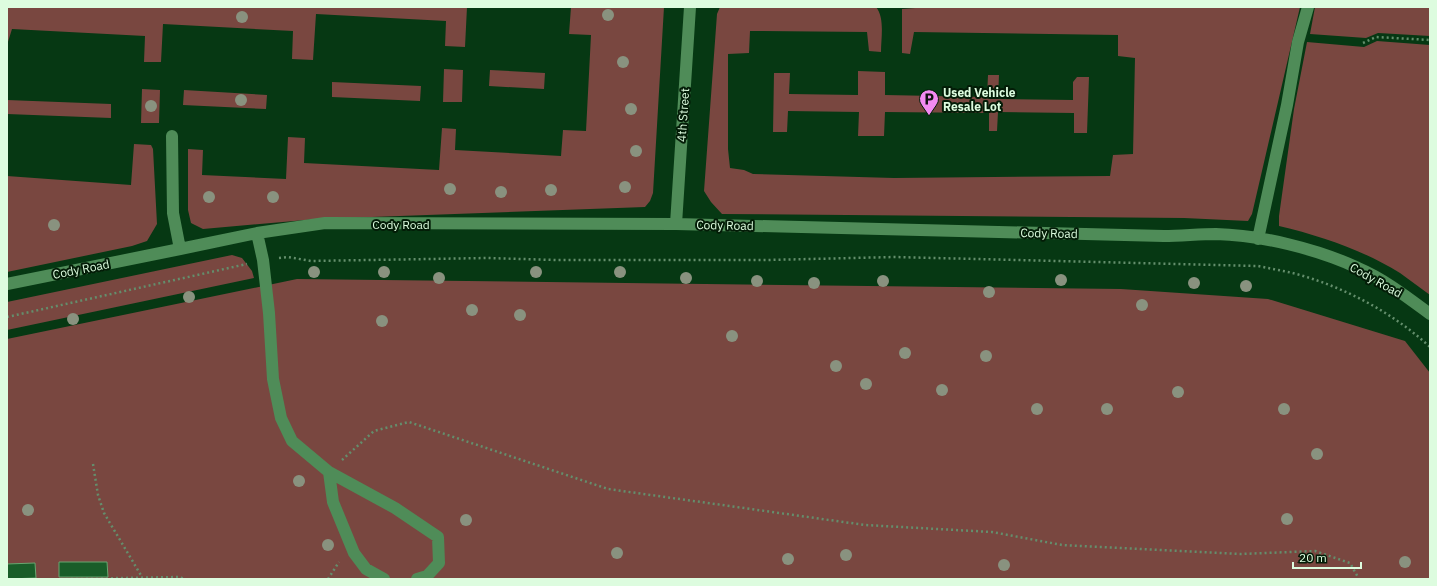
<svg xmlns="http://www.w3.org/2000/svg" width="1437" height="586" viewBox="0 0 1437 586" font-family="'IBM Plex Sans',sans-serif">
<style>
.green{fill:#794740}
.building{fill:#195d29;stroke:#68a670}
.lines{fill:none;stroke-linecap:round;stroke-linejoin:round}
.path{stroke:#648e6c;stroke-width:2.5;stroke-dasharray:2 3;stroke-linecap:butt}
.minor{stroke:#4f8c58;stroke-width:12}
.tree{fill:#89927f}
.labels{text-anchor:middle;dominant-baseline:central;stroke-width:4;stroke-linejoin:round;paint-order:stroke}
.poi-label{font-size:12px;font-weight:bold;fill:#ddfcdf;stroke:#031c07;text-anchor:start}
.street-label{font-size:12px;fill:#ddfcdf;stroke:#031c07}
</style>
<rect width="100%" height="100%" fill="#063813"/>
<!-- green -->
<path class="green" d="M7,7H467L465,47L445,46L446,21L316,14L313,60L292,59L293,31L163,24L161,62H144L145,36L12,29L7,45Z
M571,7H664L653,193L650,201L645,207L317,219L203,229L191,223L188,210V149L203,150L202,175L286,179L288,137L305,138L304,163L439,170L442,128L456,129L455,150L561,156L563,130L586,131L591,35L569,34Z
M720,7H876C885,18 881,38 881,52L869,51L867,32L750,31L749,53L728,54V149L730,168L744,170L753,174L894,178L1110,176L1113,155L1133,154L1135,58L1118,56V35L914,32L910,54L902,53V9L929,7H1300L1252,214L1248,221L1184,218L722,214L711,202L704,191L717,14Z
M1315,7H1430V36L1378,33L1366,38L1310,34Z
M1377,41L1430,45V295C1420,288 1410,280 1400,273C1363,250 1321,236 1279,226V216L1294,109L1307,42L1364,47Z
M444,69L463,70L462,102H443Z
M490,70L545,73L544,89L489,86Z
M858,71L885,72V95L987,97L988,75H999L998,99L1073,100V82L1077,77H1089L1087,133H1074V113L998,112L997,131H989V113L885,112L884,136H858L859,112L788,111L787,132H773L774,73H790L789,94L858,95Z
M332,82L421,86L420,101L332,97Z
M142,89L160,90L159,123H141Z
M184,90L267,95L266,109L183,105Z
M7,100L111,104V118L7,114Z
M134,144L151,145L153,149L157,224L147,241L132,246L7,272V176L131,185Z
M232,255L242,258L252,271L254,278L7,330V302Z
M297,279L1121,289L1268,299L1405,341L1430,373V579H7V339Z"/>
<!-- building -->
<path class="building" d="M59,562H107L108,577H59Z
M35,563L36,578L7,579V564Z"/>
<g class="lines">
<!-- path -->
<path class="path" d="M1363,43L1376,37L1430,40
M279,258L288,257L311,261L487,258L556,260H767L895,257L1258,266C1272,269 1286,271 1300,275C1348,289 1393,313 1430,347
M7,317L247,264
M342,460L374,431L409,422L608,489L865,525L992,532L1062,545L1241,554L1315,551L1350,563L1359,579
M93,464L98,495L104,513L142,577
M61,579L180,577L184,579
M328,579L339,562"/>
<!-- minor -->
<path class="minor" d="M172,136L173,213L180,249
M676,224L690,7
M257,233L263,260L269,313L273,379L281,418L292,441L329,472L395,508L438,537L439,563L427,576L417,579
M1258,239L1287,105L1298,42L1308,7
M7,284L180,249L257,233L325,223L676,224L1164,236C1181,236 1199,234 1216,234C1260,235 1318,249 1358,268C1384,279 1407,297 1430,314
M329,472L333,502L354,553L366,569L384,579"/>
</g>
<!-- trees -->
<g class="tree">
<circle cx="608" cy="15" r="6"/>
<circle cx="242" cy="17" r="6"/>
<circle cx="623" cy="62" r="6"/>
<circle cx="241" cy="100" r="6"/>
<circle cx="151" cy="106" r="6"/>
<circle cx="631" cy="109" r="6"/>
<circle cx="636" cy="151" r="6"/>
<circle cx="625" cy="187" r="6"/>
<circle cx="450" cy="189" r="6"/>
<circle cx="551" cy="190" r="6"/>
<circle cx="501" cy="192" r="6"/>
<circle cx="209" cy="197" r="6"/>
<circle cx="273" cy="197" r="6"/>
<circle cx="54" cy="225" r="6"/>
<circle cx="314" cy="272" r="6"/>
<circle cx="384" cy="272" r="6"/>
<circle cx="536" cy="272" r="6"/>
<circle cx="620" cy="272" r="6"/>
<circle cx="439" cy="278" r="6"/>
<circle cx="686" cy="278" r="6"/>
<circle cx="1061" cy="280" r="6"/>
<circle cx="757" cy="281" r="6"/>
<circle cx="883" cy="281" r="6"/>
<circle cx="814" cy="283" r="6"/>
<circle cx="1194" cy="283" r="6"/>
<circle cx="1246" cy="286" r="6"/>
<circle cx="989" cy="292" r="6"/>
<circle cx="189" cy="297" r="6"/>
<circle cx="1142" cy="305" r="6"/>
<circle cx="472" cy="310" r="6"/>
<circle cx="520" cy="315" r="6"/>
<circle cx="73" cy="319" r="6"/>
<circle cx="382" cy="321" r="6"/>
<circle cx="732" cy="336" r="6"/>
<circle cx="905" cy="353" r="6"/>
<circle cx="986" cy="356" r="6"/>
<circle cx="836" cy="366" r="6"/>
<circle cx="866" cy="384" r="6"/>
<circle cx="942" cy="390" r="6"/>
<circle cx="1178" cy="392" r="6"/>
<circle cx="1037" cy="409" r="6"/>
<circle cx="1107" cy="409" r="6"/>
<circle cx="1284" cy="409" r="6"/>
<circle cx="1317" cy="454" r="6"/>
<circle cx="299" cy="481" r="6"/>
<circle cx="28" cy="510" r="6"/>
<circle cx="1287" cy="519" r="6"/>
<circle cx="466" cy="520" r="6"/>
<circle cx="328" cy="545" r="6"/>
<circle cx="617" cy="553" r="6"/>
<circle cx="846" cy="555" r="6"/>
<circle cx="788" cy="559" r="6"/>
<circle cx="1405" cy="562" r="6"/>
<circle cx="1004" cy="565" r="6"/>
</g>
<!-- icons -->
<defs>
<symbol id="parking-pin" viewBox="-11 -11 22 30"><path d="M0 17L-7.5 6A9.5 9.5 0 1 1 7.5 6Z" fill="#f38af2" stroke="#031c07"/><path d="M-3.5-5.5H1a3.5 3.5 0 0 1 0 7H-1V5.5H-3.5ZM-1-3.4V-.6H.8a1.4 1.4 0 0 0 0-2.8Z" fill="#111"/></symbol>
</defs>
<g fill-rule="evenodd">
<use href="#parking-pin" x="918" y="88" width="22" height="30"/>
</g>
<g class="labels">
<!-- poi labels -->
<g class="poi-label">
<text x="943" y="92">Used Vehicle<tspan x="943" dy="14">Resale Lot</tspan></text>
</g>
<!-- street labels -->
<g class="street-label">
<text transform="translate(683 115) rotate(-86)">4th Street</text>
<text x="401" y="224">Cody Road</text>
<text transform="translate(725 225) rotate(1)">Cody Road</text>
<text transform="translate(1049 233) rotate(1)">Cody Road</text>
<text transform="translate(81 269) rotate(-11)">Cody Road</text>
<text transform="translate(1376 280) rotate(29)">Cody Road</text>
</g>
</g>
<!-- border -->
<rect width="1437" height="586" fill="none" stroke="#ddfcdf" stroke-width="16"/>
<!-- scale -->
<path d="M1293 562v6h68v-6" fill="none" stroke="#ddfcdf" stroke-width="2"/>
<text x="1299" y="562" font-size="12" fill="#ddfcdf" stroke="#031c07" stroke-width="3" paint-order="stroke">20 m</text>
</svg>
